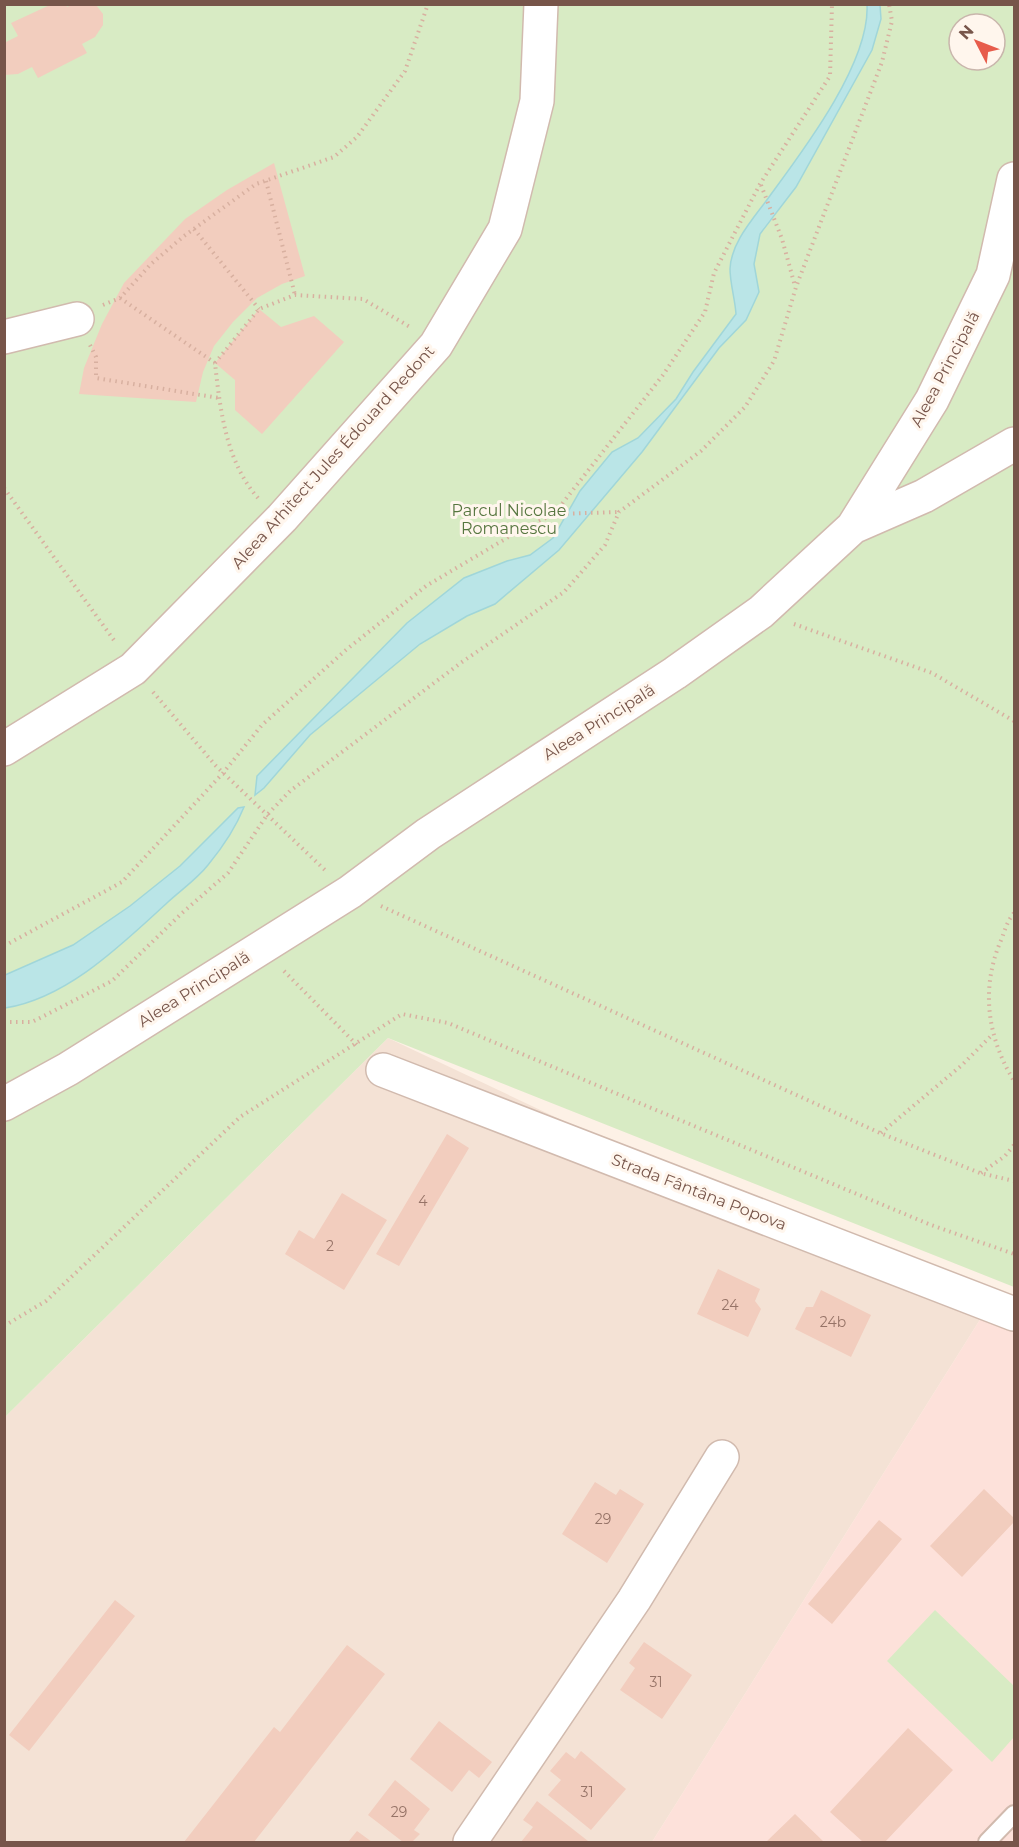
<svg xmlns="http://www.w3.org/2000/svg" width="1019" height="1847" viewBox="0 0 1019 1847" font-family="Montserrat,sans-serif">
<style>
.residential{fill:#f4e2d5}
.commercial{fill:#fde1da}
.green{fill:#d8ebc4;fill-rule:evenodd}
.water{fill:#bae5e7;stroke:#a0d6d9;stroke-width:1.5}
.building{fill:#f2cdbe}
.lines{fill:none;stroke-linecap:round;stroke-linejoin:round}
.lane-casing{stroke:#d1baae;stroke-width:20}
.street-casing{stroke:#d1baae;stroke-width:36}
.path{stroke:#d8b0a0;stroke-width:4;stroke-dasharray:1.5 4.5;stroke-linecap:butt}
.lane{stroke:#fff;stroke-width:16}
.street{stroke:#fff;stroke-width:33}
.labels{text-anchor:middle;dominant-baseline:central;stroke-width:6;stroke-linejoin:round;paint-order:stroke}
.number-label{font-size:14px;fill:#967367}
.street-label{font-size:16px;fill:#77554a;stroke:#fff6ed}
.park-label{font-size:16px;fill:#56763f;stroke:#fff6ed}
</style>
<rect width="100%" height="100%" fill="#fdf1e6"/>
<!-- residential -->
<path class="residential" d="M388,1038L981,1318L652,1842H5V1417Z"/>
<!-- commercial -->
<path class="commercial" d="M981,1318L1014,1331V1842H652Z"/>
<!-- green -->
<path class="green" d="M5,5H1014V1287L388,1038L5,1417ZM959,24H995V60H959Z
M935,1610L1014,1686V1737L992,1762L887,1661Z"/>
<!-- water -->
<path class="water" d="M867,5H880L881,19L872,50L796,187L760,234L754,264L759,292L746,320L719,348L642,452L559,550L495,604L467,616L420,644L310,735L264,788L255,795L257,776L407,623L464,578L507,561L530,555L553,538L580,491L612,452L638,438L676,399L693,372L736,314C735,299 730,283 730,269C731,242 754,218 769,197C803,151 870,63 867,5Z
M244,807C236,827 222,848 208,865C197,879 181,890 168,902C122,944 68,998 5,1008V975L73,945L130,906L180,866L238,808Z"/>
<!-- building -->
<path class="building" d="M52,4H66L67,7L73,4L96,5L103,14V25L95,37L82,44L87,53L38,78L32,67L18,74L4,75V43L18,36L11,23Z
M274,163L305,276L282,284L257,298L233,322L214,346L203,372L196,402L79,394L84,368L102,324L124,283L185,219L227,190Z
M259,309L281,327L314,316L344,342L262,434L235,410V380L215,363Z
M447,1134L469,1148L399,1266L376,1254Z
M342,1193L387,1220L344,1290L285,1254L299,1230L314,1239Z
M718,1269L760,1289L755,1301L761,1309L748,1337L697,1314Z
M821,1290L871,1315L851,1357L795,1329L806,1307H813Z
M595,1482L616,1495L620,1489L644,1504L607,1563L562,1534Z
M984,1489L1014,1518V1522L962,1577L930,1546Z
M879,1520L902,1539L832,1624L808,1604Z
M115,1600L135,1616L29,1751L9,1735Z
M644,1642L692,1675L662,1719L620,1690L635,1668L629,1663Z
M347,1645L385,1674L254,1842H184L274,1727L280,1732Z
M439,1721L492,1762L479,1778L469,1770L452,1792L410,1759Z
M908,1728L953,1770L885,1842H863L830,1812Z
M581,1751L626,1789L591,1830L548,1795L561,1780L550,1771L566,1752L575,1759Z
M395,1780L430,1809L414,1830L420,1834L412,1842H403L368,1815Z
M537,1801L588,1841L587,1842H521L533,1827L523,1820Z
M795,1814L824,1842H766Z
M357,1831L372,1842H348Z"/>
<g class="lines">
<defs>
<path id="lane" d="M987,1842L1014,1814"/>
<path id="street" d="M4,337L77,319
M853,527L924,496L1014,444
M4,749L133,669L282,518L436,345L505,229L537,101L541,4
M383,1070L1014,1314
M4,1104L68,1069L350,892L428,834L675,673L761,612L853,527L932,400L993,275L1014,179
M470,1842L634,1600L722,1457"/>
</defs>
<!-- lane casing -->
<use href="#lane" class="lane-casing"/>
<!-- street casing -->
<use href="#street" class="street-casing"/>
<!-- path -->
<path class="path" d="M266,181L295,295
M761,185L782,239L795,286
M194,229L259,309
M120,298L215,363
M103,305L120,298L151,264L184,236L256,184L334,157L357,137L405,71L428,4
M90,345L96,357V378L219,398
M4,488L116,643
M258,498C226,462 220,409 215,363L259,309L295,295L363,299L410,327
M555,514L619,512
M794,624L932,673L1014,721
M153,692L216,766L327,872
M381,906L880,1133L980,1173L1014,1181
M1014,913C1008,920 1005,929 1002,938C980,987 987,1037 1014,1081
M4,946L122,882L223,773L262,725L346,650L426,586L517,532L554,514L663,375L705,312L714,273L760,184L830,76L832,4
M284,971L357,1045
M4,1022H32L112,981L182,913L228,873L267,815L290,791L462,662L564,592L605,545L619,512L701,451L745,407L774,361L796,287L882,62L892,21L889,4
M881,1133L962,1065L993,1034
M981,1173L1005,1156L1014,1145
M4,1326L46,1301L240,1117L402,1014L448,1023L931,1225L1014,1254"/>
<!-- lane -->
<use href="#lane" class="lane"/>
<!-- street -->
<use href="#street" class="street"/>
</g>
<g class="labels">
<!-- number labels -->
<g class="number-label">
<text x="423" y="1201">4</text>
<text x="330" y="1246">2</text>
<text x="730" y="1305">24</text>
<text x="833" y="1322">24b</text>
<text x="603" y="1519">29</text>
<text x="656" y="1682">31</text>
<text x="587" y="1792">31</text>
<text x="399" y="1812">29</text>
</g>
<!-- street labels -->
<g class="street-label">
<text transform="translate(945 369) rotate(-62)">Aleea Principală</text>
<text transform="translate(333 457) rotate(-48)">Aleea Arhitect Jules Édouard Redont</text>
<text transform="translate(599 722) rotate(-32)">Aleea Principală</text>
<text transform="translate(194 989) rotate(-32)">Aleea Principală</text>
<text transform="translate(699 1192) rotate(21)">Strada Fântâna Popova</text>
</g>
<!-- park labels -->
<g class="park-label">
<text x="509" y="510">Parcul Nicolae<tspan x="509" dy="18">Romanescu</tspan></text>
</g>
</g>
<!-- border -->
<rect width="1019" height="1847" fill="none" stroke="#77554a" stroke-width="12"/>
<!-- north arrow -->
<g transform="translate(977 42) rotate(312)"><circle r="28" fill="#fff6ed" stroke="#c9b6ac" stroke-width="1.5"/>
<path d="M0-4.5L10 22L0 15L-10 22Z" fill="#e75c4b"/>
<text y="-9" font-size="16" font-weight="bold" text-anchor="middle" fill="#77554a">N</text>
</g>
</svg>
